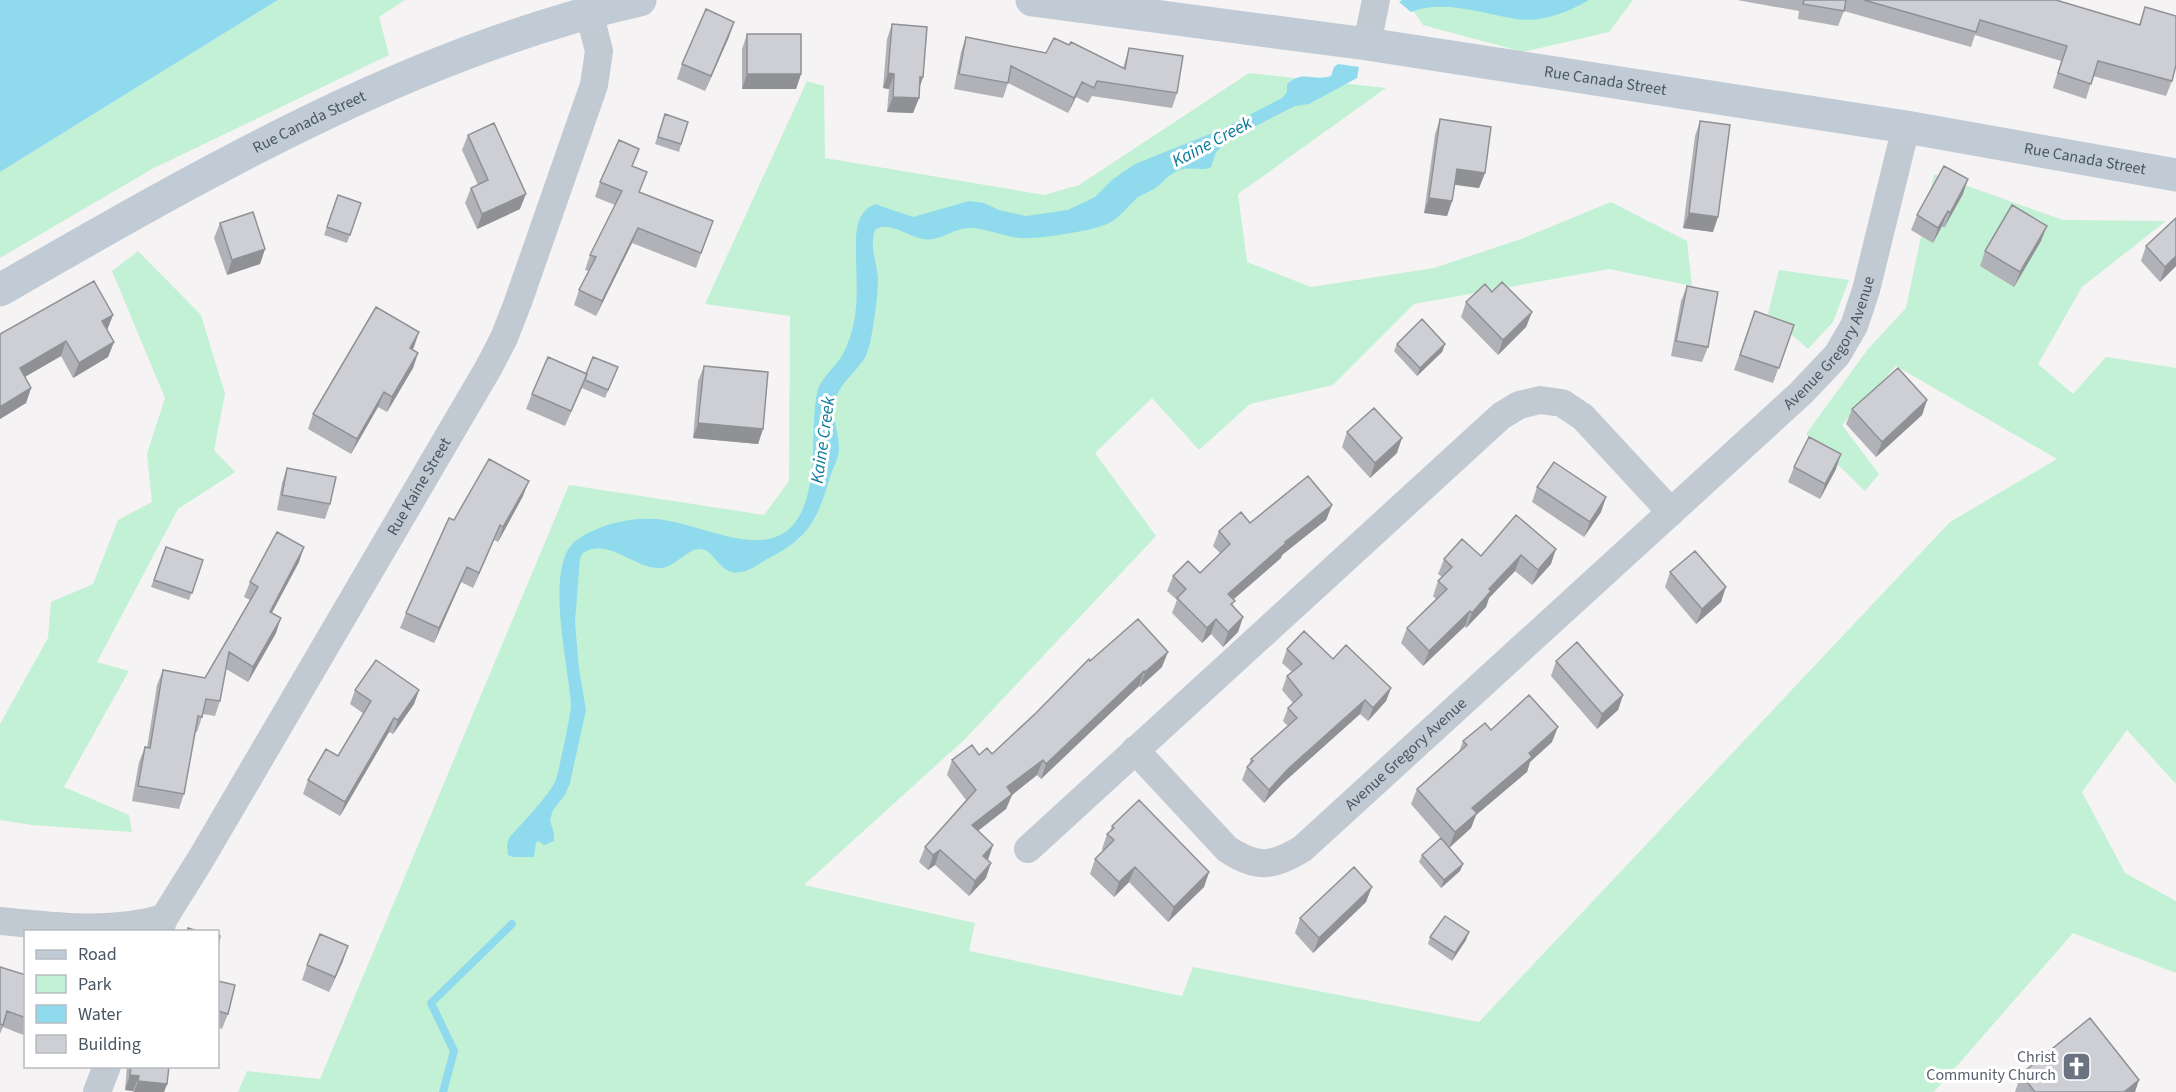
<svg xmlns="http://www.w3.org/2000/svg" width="2176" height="1092" viewBox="0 0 2176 1092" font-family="'Source Sans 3',sans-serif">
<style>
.green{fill:#c3f1d5}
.water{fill:#90daee}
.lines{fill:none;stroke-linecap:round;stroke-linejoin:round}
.stream{stroke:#90daee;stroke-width:8}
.street{stroke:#c1cad2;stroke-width:28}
.secondary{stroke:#c1cbd6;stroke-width:33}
.wall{fill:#b0b2b7}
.shaded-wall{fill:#909195}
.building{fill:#cdcfd5;stroke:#909195;stroke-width:1.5}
.labels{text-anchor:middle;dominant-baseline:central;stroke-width:6;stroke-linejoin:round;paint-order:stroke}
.street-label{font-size:16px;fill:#4a5661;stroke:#fff}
.worship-label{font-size:16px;fill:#5b616d;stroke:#fff;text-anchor:end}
.water-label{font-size:18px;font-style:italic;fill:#0c7c9b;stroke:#fff}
</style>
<rect width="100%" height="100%" fill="#f5f3f3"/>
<!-- green -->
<path class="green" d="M278,0H405L379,17L389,55L152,169L0,258V172Z
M1406,0H1633L1609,32L1523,52L1423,25Z
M1249,73L1386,88L1238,194L1247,262L1311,287L1434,268L1521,239L1611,202L1687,241L1692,286L1609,269L1414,304L1333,385L1250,404L1199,450L1152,398L1095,453L1156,536L965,739L804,885L975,923L969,951L1182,996L1193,967L1479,1022L1950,522L2057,459L1896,366L1842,425L1879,474L1865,491L1806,434L1868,349L1906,308L1934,174L2063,220L2166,221L2082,287L2038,364L2073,394L2106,357L2176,368V784L2127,730L2082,792L2125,873L2176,901V973L2073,933L1934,1092H238L247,1071L320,1079L569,485L764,515L789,481L790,316L705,304L807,81L824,86L825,158L1044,195L1079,185Z
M138,251L201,315L225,394L214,450L235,472L178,509L97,662L129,671L64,787L129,815L132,832L32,825L0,820V724L48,638L51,602L93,584L118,520L152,502L147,454L165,398L112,271Z
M1779,270L1849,280L1833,322L1808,349L1768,314Z"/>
<!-- water -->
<path class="water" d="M0,0H278L0,172Z
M1402,0H1589C1565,14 1538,24 1510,18C1477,12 1443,0 1411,12L1399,2Z
M1338,64L1359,67L1357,78L1309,104L1295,106L1232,138L1216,152L1211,167C1200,173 1187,163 1172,174C1165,178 1161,185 1154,189C1149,192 1143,194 1138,197C1127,207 1120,218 1107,224C1091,231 1049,237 1030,238C1010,240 991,229 971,228C954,227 941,242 923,239C908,237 889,220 875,230C869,246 877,262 878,279C878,288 877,297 876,306C874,319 871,349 864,359C855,373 840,383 835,400C831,416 839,432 839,449C839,457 834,466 831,474C818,517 811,537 769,558C758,564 745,575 732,572C718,569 713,549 700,549C686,549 675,568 660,568C634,569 609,537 583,553L580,558L575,622L579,669L586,710L570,783L565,795L553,810L550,820L554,834V841L544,845L538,841L536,843L534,857H514L508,855L507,846L509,838C523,822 545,800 555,782C558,776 571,713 571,706C570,670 542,564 577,540C597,525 630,517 655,519C710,523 787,578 808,493C816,462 811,425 817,393C820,378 837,366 844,352C861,317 856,287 856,250C856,231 856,212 875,204L913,217L969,201L984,203L999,210L1026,216L1068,210L1095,197L1113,179L1135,164L1220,130L1282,98L1287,92V84C1304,69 1313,82 1331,76L1334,67Z"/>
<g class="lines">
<!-- stream -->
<path class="stream" d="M443,1092L454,1051L431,1003L512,924"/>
<!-- street -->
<g class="street">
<path d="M1367,44L1376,0"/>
<path id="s1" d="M1135,750L1227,849C1257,869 1272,867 1302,849L1801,393L1837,355L1854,326L1866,290L1906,127"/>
<path d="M1028,849L1501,416L1519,405L1540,400L1562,403L1583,417L1671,512"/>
<path d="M0,921C54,926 112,934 164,918"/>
<path id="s2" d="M159,932L164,918L202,857L489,367L504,338L518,302L594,85L599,51L589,12"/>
<path d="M97,1092L107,1066"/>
</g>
<!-- secondary -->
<g class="secondary">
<path id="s3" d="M1032,0L1367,44L1906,127L2176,175"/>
<path id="s4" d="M0,290C200,175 413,51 640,0"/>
</g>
</g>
<!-- wall -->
<path class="wall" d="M1737,0H2056L2139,25L2145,7L2172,81L2166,96L2093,76L2086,99L2053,88L2061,61L1975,35L1971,47L1844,11L1838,26L1798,19L1799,11Z
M892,24L923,77L919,88V98L913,113L887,112L889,89L883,88L887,39Z
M747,34L801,74L796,89H742V49Z
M729,37L705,91L677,79L682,64Z
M966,37L1046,53L1069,45L1123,68L1129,48L1177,93L1172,108L1092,96L1088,103L1076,97L1068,113L1008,83L1003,98L954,89L961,52Z
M665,114L688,122L679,152L655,144Z
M1440,119L1485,173L1479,188L1455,185L1452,201L1447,216L1424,213L1435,134Z
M1700,121L1713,232L1683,228L1695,136Z
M468,135L520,209L477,229L465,203L471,188L478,185L462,150Z
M633,166L640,193L713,221L696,268L632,243L596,316L574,305L579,290L589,271L585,270L590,255L615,205L595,197L600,182Z
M1963,194L1944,228L1942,226L1933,243L1911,230L1917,215Z
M338,195L361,203L347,243L324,235Z
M2176,218V266L2160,282L2141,261L2146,246Z
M220,223L265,249L260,264L227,275L214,238Z
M2041,241L2014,287L1980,266L1985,251Z
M1687,286L1708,347L1702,362L1671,356L1681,301Z
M1492,292L1532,312L1526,327L1498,355L1461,317L1466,302Z
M1755,311L1794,325L1773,383L1734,370Z
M113,315L107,330L114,342L108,357L73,378L61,356L25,377L31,388L26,403L0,419V334Z
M1397,344H1445L1442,352L1417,376L1394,351Z
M414,347L412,349L418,353L413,368L387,412L378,407L351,454L308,429L313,414Z
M704,366L763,429L758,444L693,438L698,381Z
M586,374L615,375L605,398L582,388L565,426L526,409L532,394Z
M1927,400L1922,415L1876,457L1846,424L1852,409Z
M1347,432L1397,453L1370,478L1342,447Z
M1794,467L1836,469L1820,499L1788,482Z
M287,468L330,504L325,519L277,510L282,483Z
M1537,487L1606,497L1601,512L1584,537L1532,502Z
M523,496L498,542L494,540L473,588L461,582L434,643L400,628L406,613L454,520Z
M1332,505L1326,520L1282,555L1281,558L1233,600V606L1243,617L1238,632L1223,647L1211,634L1202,643L1172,613L1177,600L1167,591L1173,576L1200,573L1220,553L1213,546L1219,531L1250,523Z
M1516,515L1551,564L1532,585L1515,571L1489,598L1486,607L1466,628L1465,626L1423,666L1401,643L1407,628L1436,599L1433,596L1438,581L1442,577L1438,574L1444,559L1481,556Z
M166,547L203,560L189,600L151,587Z
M299,562L272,613L276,633L248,682L226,669L220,701L215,716L203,714L197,732H195L184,794L179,809L132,801L139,762L145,747L147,748L157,685L163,670L205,678L250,600L244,597L250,582Z
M1670,572L1721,602L1696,624L1665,587Z
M1287,649L1333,659L1391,688L1386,701L1368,721L1360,714L1283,783L1264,803L1242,780L1247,767L1249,764L1251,759L1288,726L1283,721L1288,708L1293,703L1282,690L1287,676L1292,672L1282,663Z
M1090,661L1162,667L1140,687L1139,686L1041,779L1037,775L1012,795L1006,809L978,831L988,860L986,878L969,896L935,865L928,870L919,862L925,847L966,800L947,775L952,760L992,754L1036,713Z
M1556,661L1623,695L1618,710L1597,729L1551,676Z
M355,690H419L414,704L393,734L389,732L340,816L303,794L308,780L338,756L364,714L350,704Z
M1491,730L1552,742L1530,762L1527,772L1476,815L1471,828L1449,848L1411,804L1417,789L1459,752L1463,741Z
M1112,826L1209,872L1204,887L1168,922L1129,882L1114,897L1090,874L1095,859L1103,851L1102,849L1107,834L1110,831Z
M1422,855L1463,864L1460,871L1441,888L1419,862Z
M1366,902L1313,953L1295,933L1300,918Z
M1430,937L1466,940L1452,961L1428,944Z
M343,961L329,992L302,980L307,965Z
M0,967L26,975V1036L3,1027L0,1034Z
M218,981L228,1014L222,1029L218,1027Z
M127,1066H169L167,1084L164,1092H133V1091L125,1090Z
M2021,1074L2135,1092H2015Z"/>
<!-- shaded-wall -->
<path class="shaded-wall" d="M734,22L729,37L705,91L711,76Z
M888,73L894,74L889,89L883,88Z
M747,74H801L796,89H742Z
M920,77H923L918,92Z
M1082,82L1076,97L1068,113L1074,98Z
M893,97L919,98L913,113L887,112Z
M1457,169L1485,173L1479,188L1451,184Z
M1968,179L1963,194L1944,228L1950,213Z
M526,194L520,209L477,229L482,214Z
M1429,198L1452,201L1447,216L1424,213Z
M1948,211L1942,226L1933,243L1938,228Z
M1689,213L1718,217L1713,232L1683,228Z
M2047,226L2041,241L2014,287L2020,272Z
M638,228L632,243L596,316L602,301Z
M265,249L260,264L227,275L232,260Z
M2176,256V266L2160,282L2165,267Z
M1532,312L1526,327L1498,355L1503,340Z
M113,315L107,330L96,336L102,321Z
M419,332L414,347L404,363L410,348Z
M66,341L61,356L14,383L20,368Z
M114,342L108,357L73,378L79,363Z
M1445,344L1442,352L1417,376L1420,368Z
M418,353L413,368L387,412L392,397Z
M31,388L26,403L0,419V407Z
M384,392L378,407L351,454L357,439Z
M1927,400L1922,415L1876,457L1882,442Z
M698,423L763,429L758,444L693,438Z
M1402,438L1397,453L1370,478L1375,463Z
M1841,454L1836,469L1820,499L1825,484Z
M529,481L523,496L498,542L503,527Z
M1606,497L1601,512L1584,537L1590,522Z
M1332,505L1326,520L1282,555L1281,558L1222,609L1228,594L1285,542Z
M500,525L494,540L473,588L479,573Z
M304,547L299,562L264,627L270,612Z
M1556,549L1551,564L1532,585L1538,570Z
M1521,555L1515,571L1489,598L1486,607L1466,628L1472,613L1489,589Z
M467,567L461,582L434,643L439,628Z
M1726,587L1721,602L1696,624L1702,609Z
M1470,611L1465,626L1423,666L1429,651Z
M1243,617L1238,632L1223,647L1228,632Z
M281,618L276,633L248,682L253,667Z
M1216,619L1211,634L1202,643L1207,628Z
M1168,652L1162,667L1140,687L1145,672Z
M1144,671L1139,686L1041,779L1046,764Z
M1391,688L1386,701L1368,721L1373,708Z
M419,690L414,704L393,734L398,720Z
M1623,695L1618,710L1597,729L1602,714Z
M1365,700L1360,714L1283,783L1264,803L1269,790L1288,769Z
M394,718L389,732L340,816L345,802Z
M1558,727L1552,742L1530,762L1527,772L1476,815L1471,828L1449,848L1455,832L1472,808Z
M1043,760L1037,775L1012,795L1006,809L966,840L972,825L1007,787Z
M993,845L988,860L983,856Z
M940,850L935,865L928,870L933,855Z
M991,863L986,878L969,896L975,881Z
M1463,864L1460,871L1441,888L1444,880Z
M1135,867L1129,882L1114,897L1119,882Z
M1209,872L1204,887L1168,922L1174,907Z
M1372,887L1366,902L1313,953L1319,938Z
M1469,932L1466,940L1452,961L1455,953Z
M348,946L343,961L329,992L335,977Z
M130,1075L139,1076L133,1091L125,1090Z
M2139,1080L2135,1092H2124Z
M138,1081L167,1084L164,1092H134Z"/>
<!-- building -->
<path class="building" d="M1804,0H1846L1844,11L1803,4Z
M1864,0H2056L2140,25L2145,7L2176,16V65L2172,81L2098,61L2091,84L2058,73L2067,46L1980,20L1976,32Z
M706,9L734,22L711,76L682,64Z
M892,24L927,27L923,77H920L919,98L893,97L894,74L888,73Z
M747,34H801V74H747Z
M966,37L1046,53L1054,38L1069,45L1071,42L1125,69L1129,48L1183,56L1177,93L1097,81L1094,88L1082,82L1074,98L1011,66L1008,83L959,74Z
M665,114L688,122L681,144L658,137Z
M1440,119L1491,127L1485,173L1457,169L1452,201L1429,198Z
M1700,121L1730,125L1718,217L1689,213Z
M494,123L526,194L482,214L471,188L488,180L468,135Z
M619,140L639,149L632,166L647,172L639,192L713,221L701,253L638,228L602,301L579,290L596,257L590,255L622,191L600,182Z
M1944,166L1968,179L1950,213L1948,211L1938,228L1917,215Z
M338,195L361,203L350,235L327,227Z
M2012,205L2047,226L2020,272L1985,251Z
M253,212L265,249L232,260L220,223Z
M2176,218V256L2165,267L2146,246Z
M94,281L113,315L102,321L114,342L79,363L66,341L20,368L31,388L0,407V334Z
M1502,282L1532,312L1503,340L1466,302L1485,284L1492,292Z
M1687,286L1718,292L1708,347L1676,341Z
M376,307L419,332L410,348L418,353L392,397L384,392L357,439L313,414Z
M1755,311L1794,325L1779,368L1740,355Z
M1422,319L1445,344L1420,368L1397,344Z
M548,357L587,374L571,411L532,394Z
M593,357L618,367L608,390L585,380L587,374H586Z
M704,366L768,372L763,429L698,423Z
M1898,368L1927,400L1882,442L1852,409Z
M1374,408L1402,438L1375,463L1347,432Z
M1809,437L1841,454L1825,484L1794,467Z
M489,459L529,481L503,527L500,525L479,573L467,567L439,628L406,613L449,518L454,520Z
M1554,462L1606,497L1590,522L1537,487Z
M287,468L336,477L330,504L282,495Z
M1308,476L1332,505L1285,542L1286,543L1228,594L1235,601L1231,604L1243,617L1228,632L1216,619L1207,628L1177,598L1186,589L1173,576L1188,561L1200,573L1230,544L1219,531L1241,512L1250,523Z
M1516,515L1556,549L1538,570L1521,555L1489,589L1491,591L1472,613L1470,611L1429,651L1407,628L1447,589L1438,581L1452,567L1444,559L1462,539L1481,556Z
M277,532L304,547L270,612L281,618L253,667L229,652L220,701L206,699L202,717L198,716L184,794L138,786L145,747L150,748L163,670L205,678L258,587L250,582Z
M166,547L203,560L192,593L154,580Z
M1695,551L1726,587L1702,609L1670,572Z
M1138,619L1168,652L1145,672L1144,671L1046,764L1043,760L1007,787L1012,794L972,825L993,845L983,856L991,863L975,881L940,850L933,855L925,847L976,790L952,760L972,745L979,755L987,748L992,754L1036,713L1089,659L1090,661Z
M1304,631L1333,659L1346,645L1391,688L1373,708L1365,700L1288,769L1269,790L1247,767L1253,761L1251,759L1297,718L1288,708L1302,695L1287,676L1302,664L1287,649Z
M1577,642L1623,695L1602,714L1556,661Z
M376,660L419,690L398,720L394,718L345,802L308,780L326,749L338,756L371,701L355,690Z
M1529,695L1558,727L1529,753L1532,757L1472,808L1477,813L1455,832L1417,789L1467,745L1463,741L1485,723L1491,730Z
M1139,800L1209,872L1174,907L1135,867L1119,882L1095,859L1114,840L1107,834L1114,828L1112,826Z
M1441,838L1463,864L1444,880L1422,855Z
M1354,867L1372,887L1319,938L1300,918Z
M1445,916L1469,932L1455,953L1430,937Z
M188,928L201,932H187Z
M320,934L348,946L335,977L307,965Z
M218,935L220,936L218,946Z
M0,967L26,975V1018L7,1011L3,1025L0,1024Z
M218,981L235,985L228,1014L218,1011Z
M2090,1018L2139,1080L2124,1092H2035L2021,1074Z
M131,1066H169L167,1084L138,1081L139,1076L130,1075Z"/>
<!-- icons -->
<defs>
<symbol id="church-square" viewBox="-11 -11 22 22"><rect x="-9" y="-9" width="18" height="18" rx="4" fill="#6b7280" stroke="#fff"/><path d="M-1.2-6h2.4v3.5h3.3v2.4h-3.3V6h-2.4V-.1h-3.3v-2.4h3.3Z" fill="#fff"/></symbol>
</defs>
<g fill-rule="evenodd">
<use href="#church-square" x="2060" y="1050" width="33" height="33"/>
</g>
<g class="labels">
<!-- street labels -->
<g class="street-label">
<text stroke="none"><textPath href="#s3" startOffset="579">Rue Canada Street</textPath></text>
<text stroke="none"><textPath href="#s4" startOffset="352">Rue Canada Street</textPath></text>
<text stroke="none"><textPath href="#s3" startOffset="1065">Rue Canada Street</textPath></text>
<text stroke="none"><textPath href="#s1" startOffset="951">Avenue Gregory Avenue</textPath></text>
<text stroke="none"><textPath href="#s2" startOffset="516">Rue Kaine Street</textPath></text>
<text stroke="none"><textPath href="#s1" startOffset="357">Avenue Gregory Avenue</textPath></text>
</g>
<!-- worship labels -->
<g class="worship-label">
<text x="2056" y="1057">Christ<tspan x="2056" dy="18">Community Church</tspan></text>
</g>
<!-- water labels -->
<g class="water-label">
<text transform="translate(1212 142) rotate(-28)">Kaine Creek</text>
<text transform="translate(823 440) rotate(-82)">Kaine Creek</text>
</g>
</g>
<!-- legend -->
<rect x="24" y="930" width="195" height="138" fill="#ffffff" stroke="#b7bbc0" stroke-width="1.5"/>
<rect x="36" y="950" width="30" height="9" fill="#c1cbd6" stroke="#b7bbc0" stroke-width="1.5"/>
<text x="78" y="960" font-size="18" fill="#4a5661">Road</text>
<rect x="36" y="975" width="30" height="18" fill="#c3f1d5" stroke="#b7bbc0" stroke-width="1.5"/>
<text x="78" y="990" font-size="18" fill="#4a5661">Park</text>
<rect x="36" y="1005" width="30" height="18" fill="#90daee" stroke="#b7bbc0" stroke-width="1.5"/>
<text x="78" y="1020" font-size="18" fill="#4a5661">Water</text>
<rect x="36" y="1035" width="30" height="18" fill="#cdcfd5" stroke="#b7bbc0" stroke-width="1.5"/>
<text x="78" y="1050" font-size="18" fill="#4a5661">Building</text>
</svg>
